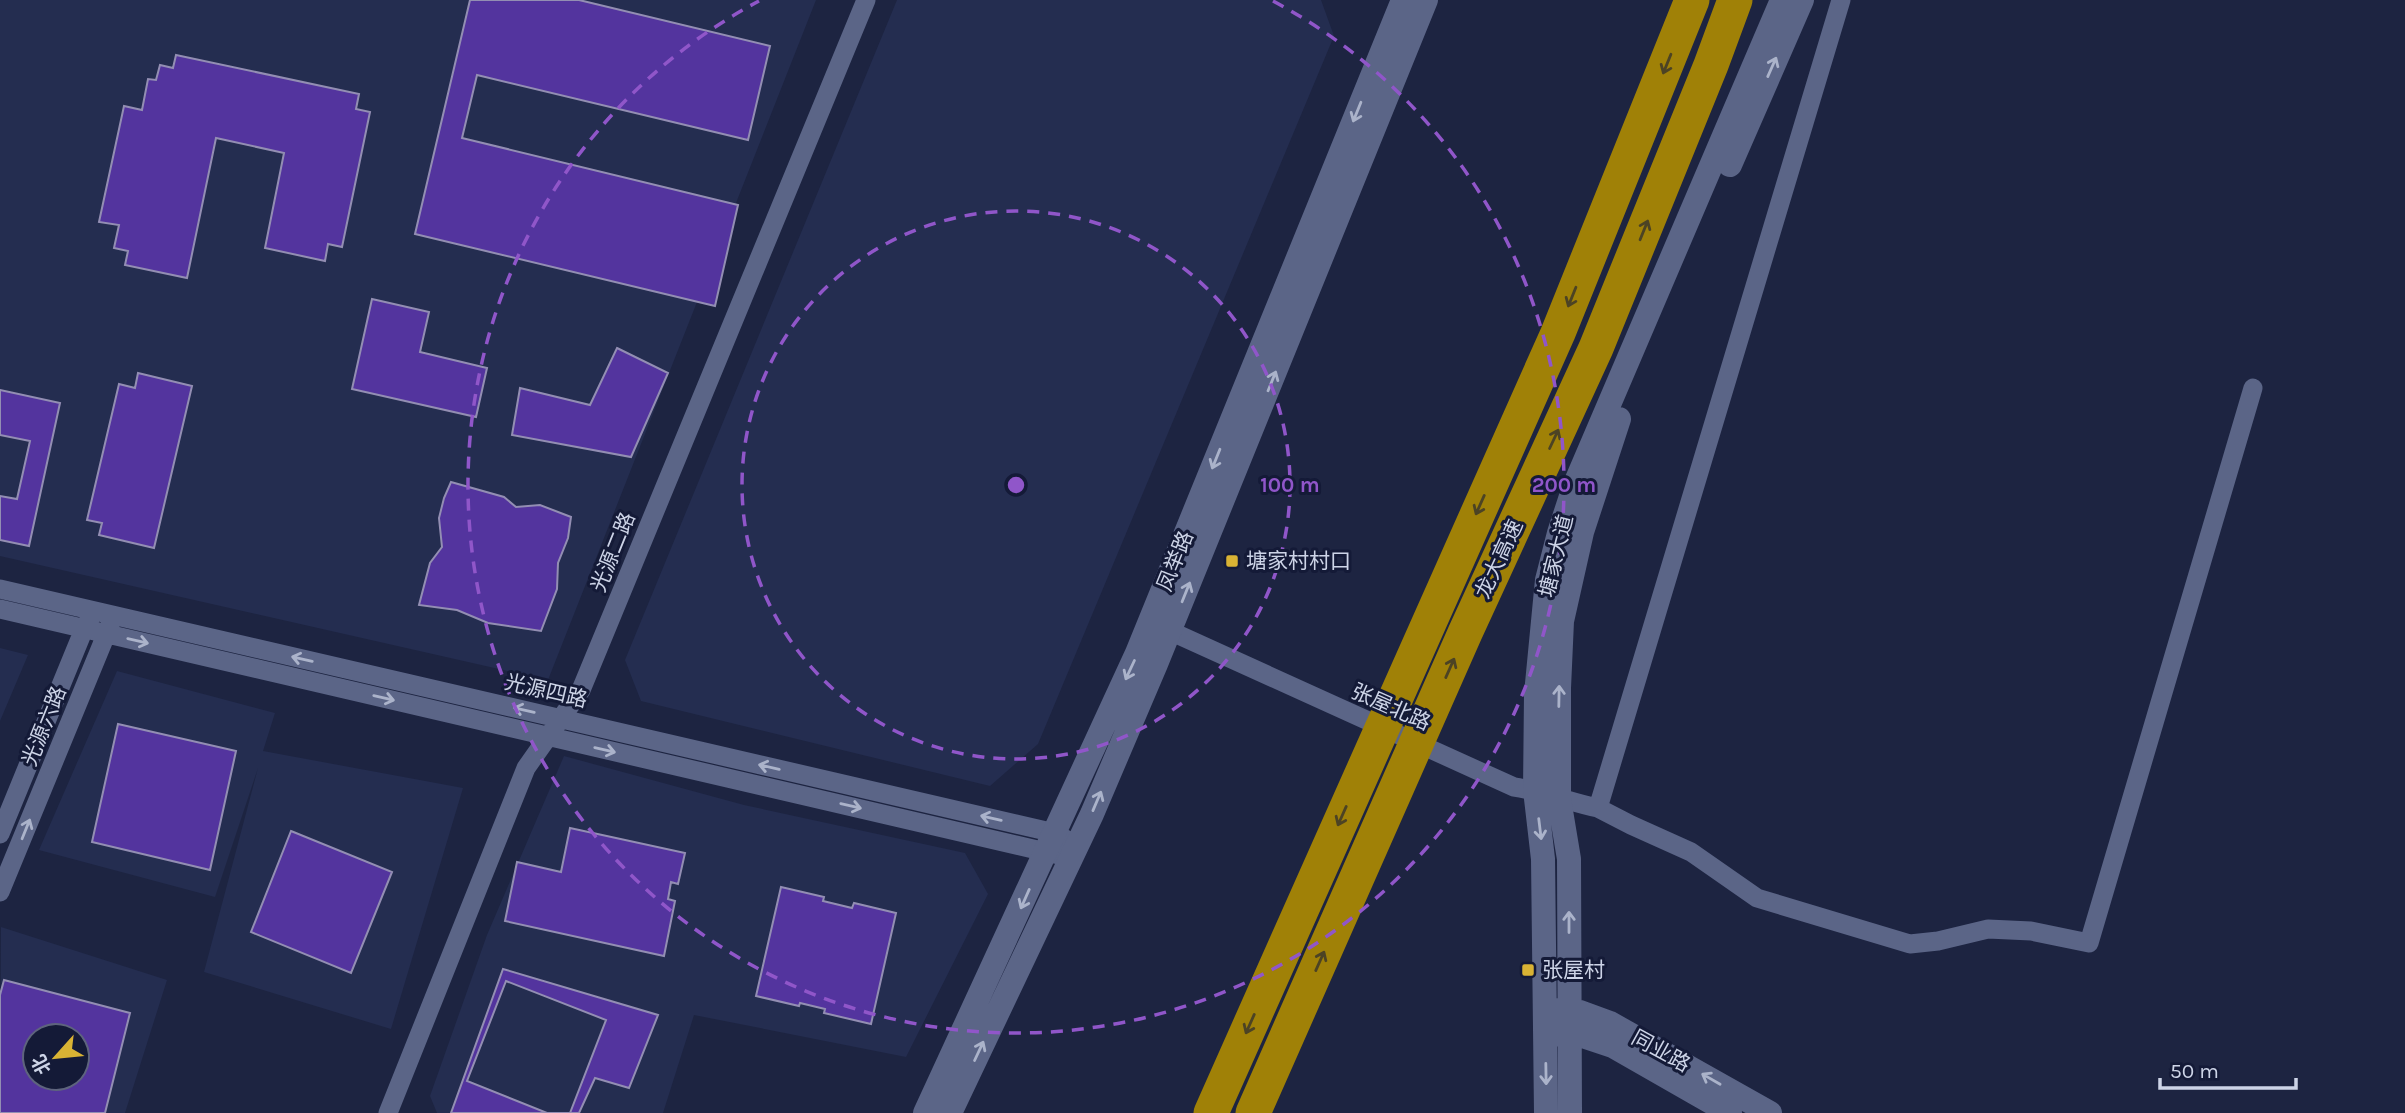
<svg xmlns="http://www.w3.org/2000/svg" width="2405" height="1113" viewBox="0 0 2405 1113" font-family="Karla,'Noto Sans SC',sans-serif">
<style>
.built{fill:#242d50;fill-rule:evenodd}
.building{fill:#53349e;stroke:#938eb3;stroke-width:2;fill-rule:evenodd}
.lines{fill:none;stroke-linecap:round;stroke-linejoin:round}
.minor{stroke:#5b6587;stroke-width:19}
.tertiary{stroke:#5b6587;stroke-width:24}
.motorway{stroke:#a08107;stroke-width:35}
.oneway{stroke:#4c4324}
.oneway2{stroke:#abb3ca}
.ring{fill:none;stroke:#9056c9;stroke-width:3.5;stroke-dasharray:12 9}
.poi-dot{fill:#d9b334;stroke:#141a37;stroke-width:2.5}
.labels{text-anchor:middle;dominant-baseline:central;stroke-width:6;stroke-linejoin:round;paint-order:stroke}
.street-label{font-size:21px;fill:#cdd4e7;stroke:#141a37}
.poi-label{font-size:21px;fill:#cdd4e7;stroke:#141a37;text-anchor:start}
.centre{fill:#9056c9;stroke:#141a37;stroke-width:3.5}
.ring-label{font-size:21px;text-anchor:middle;font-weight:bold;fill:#9056c9;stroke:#141a37;stroke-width:6;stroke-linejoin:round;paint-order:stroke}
</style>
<rect width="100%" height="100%" fill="#1d2441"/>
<!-- built -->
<path class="built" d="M0,0H816L548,680L0,556Z
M897,0H1321L1334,36L1038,744L990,786L641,701L625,660Z
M0,648L28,655L0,721Z
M117,671L275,713L263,751L463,788L391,1029L204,972L258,768L215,897L39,850Z
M564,756L744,805L965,853L988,894L906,1057L694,1015L663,1113H437L430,1096L487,935Z
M1,927L167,980L125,1113H0ZM35,1036H77V1078H35Z"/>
<!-- building -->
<path class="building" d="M470,0H579L770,46L748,140L477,75L462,138L738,205L715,306L415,234Z
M176,55L359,94L356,109L370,112L342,247L328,244L325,261L265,248L284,153L216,138L187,278L125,265L128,251L114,248L119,225L99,222L124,106L142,110L148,79L156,80L160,65L173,68Z
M372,299L429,312L420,352L487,368L476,417L352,389Z
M617,348L668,373L631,457L512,435L520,388L590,405Z
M138,373L192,386L154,548L99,535L102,523L87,520L119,384L135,388Z
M0,390L60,403L29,546L0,540V496L17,499L30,441L0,435Z
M451,482L504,497L516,507L540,505L571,517L568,538L558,563L557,589L541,631L488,623L457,610L419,605L430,563L442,547L439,518L444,498Z
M118,724L236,751L210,870L92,842Z
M570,828L685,853L678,884L671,882L668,899L675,901L664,956L505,921L517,862L561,872Z
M291,831L392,872L351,973L251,932Z
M781,887L824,897L823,901L852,908L854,903L896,913L871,1024L824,1013L825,1009L800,1003L799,1006L756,996Z
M503,969L658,1015L629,1088L595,1078L579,1113H451Z
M4,980L130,1013L105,1113H0V995ZM35,1036H77V1078H35Z
M506,981L606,1020L570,1113H547L467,1081Z"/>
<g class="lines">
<!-- minor -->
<path class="minor" d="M1841,0L1598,808L1631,825L1691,852L1757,898L1910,944L1938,941L1988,929L2031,931L2089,943L2253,388
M0,589L1055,833L1070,842L1074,850
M0,609L1059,855
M1170,631L1514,787C1542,791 1570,802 1598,808
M0,834L84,629L90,619
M0,892L110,625
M388,1113L526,768L581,690L866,0"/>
<!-- tertiary -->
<path class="tertiary" d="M1730,165L1802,0
M1555,1010L1580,1012L1610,1023L1770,1113
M1553,1034L1583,1036L1613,1046L1730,1113
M925,1113L1137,653L1403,0
M950,1113L1092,814L1156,664L1426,0
M1546,1113L1543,859L1535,790L1536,694L1547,580L1559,533L1575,484L1782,0
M1570,1113L1569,859L1559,799V688L1562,621L1582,532L1619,419"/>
<!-- motorway -->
<path class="motorway" d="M1211,1113L1558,333L1692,0
M1253,1113L1465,633L1596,348L1711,65L1735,0"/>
</g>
<!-- one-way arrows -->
<defs><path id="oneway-shaft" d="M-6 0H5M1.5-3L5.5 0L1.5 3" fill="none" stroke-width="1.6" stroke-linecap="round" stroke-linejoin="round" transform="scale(1.75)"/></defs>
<g class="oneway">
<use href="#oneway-shaft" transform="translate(1667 64) rotate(112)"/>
<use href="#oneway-shaft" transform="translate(1644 230) rotate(-68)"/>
<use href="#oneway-shaft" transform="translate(1572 297) rotate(112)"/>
<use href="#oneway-shaft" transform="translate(1554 439) rotate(-65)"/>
<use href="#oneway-shaft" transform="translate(1480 505) rotate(114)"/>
<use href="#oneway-shaft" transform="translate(1450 668) rotate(-66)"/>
<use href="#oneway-shaft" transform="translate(1342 816) rotate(114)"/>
<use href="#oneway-shaft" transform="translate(1320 961) rotate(-66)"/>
<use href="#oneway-shaft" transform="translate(1250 1024) rotate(114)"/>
</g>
<g class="oneway2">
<use href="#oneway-shaft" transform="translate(1772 67) rotate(-66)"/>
<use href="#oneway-shaft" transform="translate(1357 112) rotate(112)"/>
<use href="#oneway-shaft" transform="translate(1272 381) rotate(-68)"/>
<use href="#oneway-shaft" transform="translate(1216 459) rotate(112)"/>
<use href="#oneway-shaft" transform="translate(1186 592) rotate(-68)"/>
<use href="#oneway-shaft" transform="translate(138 641) rotate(13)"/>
<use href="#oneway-shaft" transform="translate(302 659) rotate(-167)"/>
<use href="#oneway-shaft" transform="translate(1130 670) rotate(115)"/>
<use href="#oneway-shaft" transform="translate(1559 696) rotate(-89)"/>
<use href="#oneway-shaft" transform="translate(384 698) rotate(13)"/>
<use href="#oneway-shaft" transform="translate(524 710) rotate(-167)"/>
<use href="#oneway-shaft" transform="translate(605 750) rotate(13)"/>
<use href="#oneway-shaft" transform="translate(769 767) rotate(-167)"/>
<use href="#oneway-shaft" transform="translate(1097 801) rotate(-67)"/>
<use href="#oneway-shaft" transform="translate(851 806) rotate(13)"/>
<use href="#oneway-shaft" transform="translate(991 818) rotate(-167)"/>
<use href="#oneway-shaft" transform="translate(26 829) rotate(-68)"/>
<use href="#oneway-shaft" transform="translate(1540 829) rotate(83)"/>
<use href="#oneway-shaft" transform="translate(1025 899) rotate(114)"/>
<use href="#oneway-shaft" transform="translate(1569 922) rotate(-90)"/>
<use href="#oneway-shaft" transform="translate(979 1051) rotate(-65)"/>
<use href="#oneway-shaft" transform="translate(1546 1074) rotate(89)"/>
<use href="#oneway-shaft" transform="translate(1711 1079) rotate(-150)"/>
</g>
<!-- distance rings -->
<g class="ring">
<circle cx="1016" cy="485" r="274"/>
<path d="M1273 1A548 548 0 1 1 759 1"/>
</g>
<!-- markers -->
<g class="poi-dot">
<rect x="1225" y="554" width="14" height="14" rx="3.5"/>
<rect x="1521" y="963" width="14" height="14" rx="3.5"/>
</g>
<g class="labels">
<!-- street labels -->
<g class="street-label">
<text transform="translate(613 552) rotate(-68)">光源二路</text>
<text transform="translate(1556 556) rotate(-76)">塘家大道</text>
<text transform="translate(1499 559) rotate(-65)">龙大高速</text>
<text transform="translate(1175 561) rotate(-68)">凤举路</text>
<text transform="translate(546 691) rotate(13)">光源四路</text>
<text transform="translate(1391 707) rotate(24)">张屋北路</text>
<text transform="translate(44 726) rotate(-68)">光源六路</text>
<text transform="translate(1661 1051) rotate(29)">同业路</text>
</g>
<!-- poi labels -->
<g class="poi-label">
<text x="1246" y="561">塘家村村口</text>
<text x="1542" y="970">张屋村</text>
</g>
</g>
<circle cx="1016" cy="485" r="10" class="centre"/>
<g class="ring-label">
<text x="1290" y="492">100 m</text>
<text x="1564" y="492">200 m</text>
</g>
<!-- north arrow -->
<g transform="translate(56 1057) rotate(243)"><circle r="33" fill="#141a37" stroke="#5e647d" stroke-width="2"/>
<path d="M0-5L12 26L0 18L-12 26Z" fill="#d9b334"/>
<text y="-10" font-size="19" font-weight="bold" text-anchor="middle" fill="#cdd4e7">北</text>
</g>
<!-- scale -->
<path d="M2160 1078v10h136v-10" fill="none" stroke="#cdd4e7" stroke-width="3.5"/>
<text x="2170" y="1078" font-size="21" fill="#cdd4e7" stroke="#141a37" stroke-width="5" paint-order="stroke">50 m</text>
</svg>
